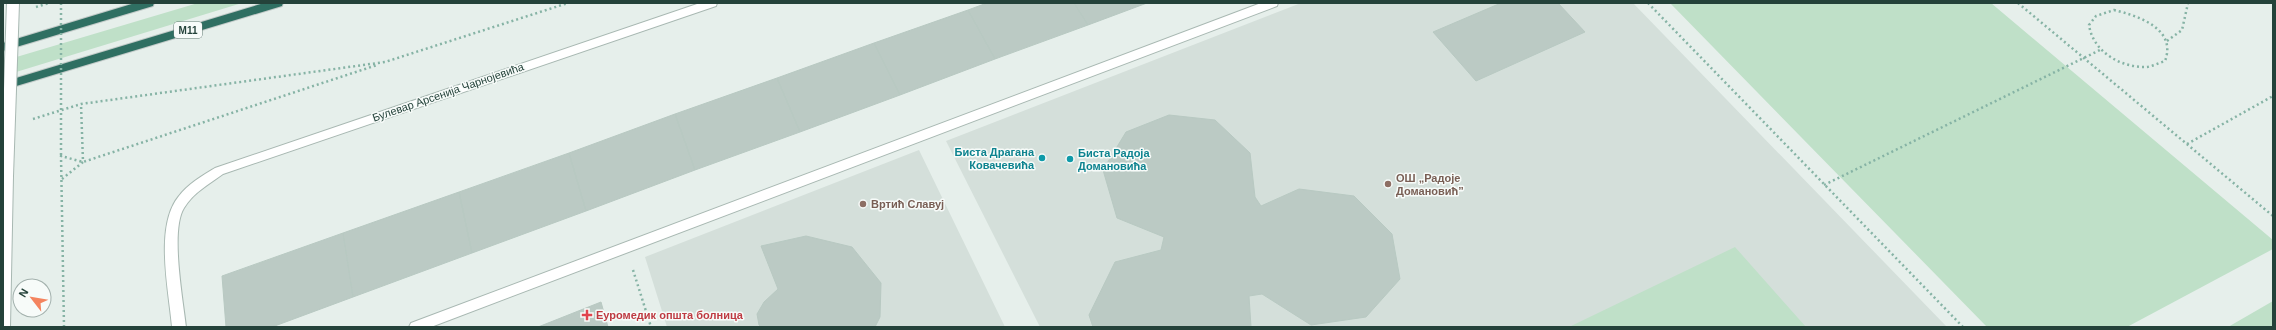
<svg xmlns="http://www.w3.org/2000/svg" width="2276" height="330" viewBox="0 0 2276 330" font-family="Arial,sans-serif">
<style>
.built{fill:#d4dfda}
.green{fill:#bfe0c8}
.building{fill:#bbcac4;stroke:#b8c9c2}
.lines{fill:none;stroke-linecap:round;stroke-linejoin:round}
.minor-casing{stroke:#a8b8b2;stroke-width:2}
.highway-casing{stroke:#c2cac8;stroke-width:2}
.path{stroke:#86b3a5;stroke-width:2.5;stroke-dasharray:2 3;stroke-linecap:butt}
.minor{fill:#fff;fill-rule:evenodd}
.highway{fill:#2f6f62;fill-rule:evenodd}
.minor-bridge-casing{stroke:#a8b8b2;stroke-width:14;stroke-linecap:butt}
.path-bridge{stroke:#86b3a5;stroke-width:2.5;stroke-dasharray:2 3;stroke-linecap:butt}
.minor-bridge{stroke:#fff;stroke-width:12}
.culture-dot{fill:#0f9aa8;stroke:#f7fbf9;stroke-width:1.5}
.education-dot{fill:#8d6e63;stroke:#f7fbf9;stroke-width:1.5}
.health-dot{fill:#e0444e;stroke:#f7fbf9;stroke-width:1.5}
.labels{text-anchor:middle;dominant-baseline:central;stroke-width:3;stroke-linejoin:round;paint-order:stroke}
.shield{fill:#f7fbf9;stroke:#637a73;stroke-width:1}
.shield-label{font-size:10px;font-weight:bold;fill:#24423a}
.street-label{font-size:11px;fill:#24423a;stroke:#f7fbf9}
.culture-label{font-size:11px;font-weight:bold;fill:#0d838f;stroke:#f7fbf9;text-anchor:end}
.education-label{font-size:11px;font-weight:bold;fill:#785e54;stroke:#f7fbf9;text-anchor:start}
.health-label{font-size:11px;font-weight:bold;fill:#be3a42;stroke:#f7fbf9;text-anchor:start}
</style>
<rect width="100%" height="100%" fill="#e6efeb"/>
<!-- built -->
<path class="built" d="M1301,3H1633L1947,327H1040L946,141Z
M919,150L1005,327H667L645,257Z"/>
<!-- green -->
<path class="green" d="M198,3H242L3,76V61Z
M1670,3H1991L2273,240V249L2127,327H1987Z
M1735,247L1806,327H1569Z
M2273,301V327H2228Z"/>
<!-- building -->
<path class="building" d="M987,3H1074L1088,25L995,59L968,10Z
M1074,3H1147L1088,25Z
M1501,3H1558L1585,32L1476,81L1433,32Z
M968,10L995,59L900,95L874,43Z
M874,43L900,95L800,132L777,78Z
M777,78L800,132L695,170L675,114Z
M675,114L695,170L586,211L569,153Z
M1169,115L1215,120L1250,153L1255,197L1261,206L1299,189L1354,196L1392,234L1400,279L1366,317L1311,325L1262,294L1249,296L1251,327H1093L1089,315L1115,262L1161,250L1164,237L1117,218L1103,170L1126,132Z
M569,153L586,211L472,253L459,192Z
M459,192L472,253L353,297L343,233Z
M343,233L353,297L272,327H226L222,276Z
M806,236L852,247L881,283L880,317L875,327H761L759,325L757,314L764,302L778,289L761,246Z
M601,302L608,327H538Z"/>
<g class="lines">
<defs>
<path id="minor" d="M700,3H717L716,6L223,174C209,184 193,193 184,208C170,230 183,300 186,327H172C169,291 154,226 179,196C188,184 202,176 215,168Z
M1261,3H1278L1277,6L431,327H409L411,323Z
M7,171L11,172L13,176L10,327H3V172Z"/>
<path id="highway" d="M135,3H154L153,6L3,51V43Z
M264,3H283L282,6L3,90V82Z"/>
</defs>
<!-- minor casing -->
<use href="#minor" class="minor-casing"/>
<!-- highway casing -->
<use href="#highway" class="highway-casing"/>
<!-- path -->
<path class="path" d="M1648,3L1963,327
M2018,3L2273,216
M36,7L49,3
M2114,10C2139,16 2177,29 2165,61C2159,63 2153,66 2147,67C2121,68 2093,52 2089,25L2096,16Z
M2167,41L2182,30L2188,3
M33,119L81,104L385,62L568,3
M2187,144L2273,96
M62,179L83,162L81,104
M1824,185L2100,50
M633,270L651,327
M64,327L61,156L83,162L377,65"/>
<!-- minor -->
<use href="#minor" class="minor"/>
<!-- highway -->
<use href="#highway" class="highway"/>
<defs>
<path id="minor-bridge" d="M7,176L13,3"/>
</defs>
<!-- minor-bridge casing -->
<use href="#minor-bridge" class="minor-bridge-casing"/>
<!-- path-bridge -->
<path class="path-bridge" d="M61,3V156"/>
<!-- minor-bridge -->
<use href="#minor-bridge" class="minor-bridge"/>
</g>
<!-- markers -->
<g class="culture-dot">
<circle cx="1042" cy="158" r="4"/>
<circle cx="1070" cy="159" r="4"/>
</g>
<g class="education-dot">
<circle cx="1388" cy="184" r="4"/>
<circle cx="863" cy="204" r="4"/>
</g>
<path class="health-dot" d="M585 309h4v4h4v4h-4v4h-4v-4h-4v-4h4z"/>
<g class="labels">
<!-- shield labels -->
<rect class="shield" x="174" y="22" width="28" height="16" rx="3"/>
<g class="shield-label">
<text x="188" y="30">M11</text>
</g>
<!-- street labels -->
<g class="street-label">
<text transform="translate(448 92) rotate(-19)">Булевар Арсенија Чарнојевића</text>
</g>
<!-- culture labels -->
<g class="culture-label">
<text x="1034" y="152">Биста Драгана<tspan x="1034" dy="13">Ковачевића</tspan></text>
<text x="1078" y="153" text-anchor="start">Биста Радоја<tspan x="1078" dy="13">Домановића</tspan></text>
</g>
<!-- education labels -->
<g class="education-label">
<text x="1396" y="178">ОШ „Радоје<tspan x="1396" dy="13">Домановић”</tspan></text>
<text x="871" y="204">Вртић Славуј</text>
</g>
<!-- health labels -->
<g class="health-label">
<text x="596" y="315">Еуромедик општа болница</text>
</g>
</g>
<!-- border -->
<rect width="2276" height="330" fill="none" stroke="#24423a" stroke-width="8"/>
<!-- north arrow -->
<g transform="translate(32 298) rotate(301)"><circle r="19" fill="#f7fbf9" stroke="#a3b1ad"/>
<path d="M0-3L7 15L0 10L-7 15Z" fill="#f4845f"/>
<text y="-6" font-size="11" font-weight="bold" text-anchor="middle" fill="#24423a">N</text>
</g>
</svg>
